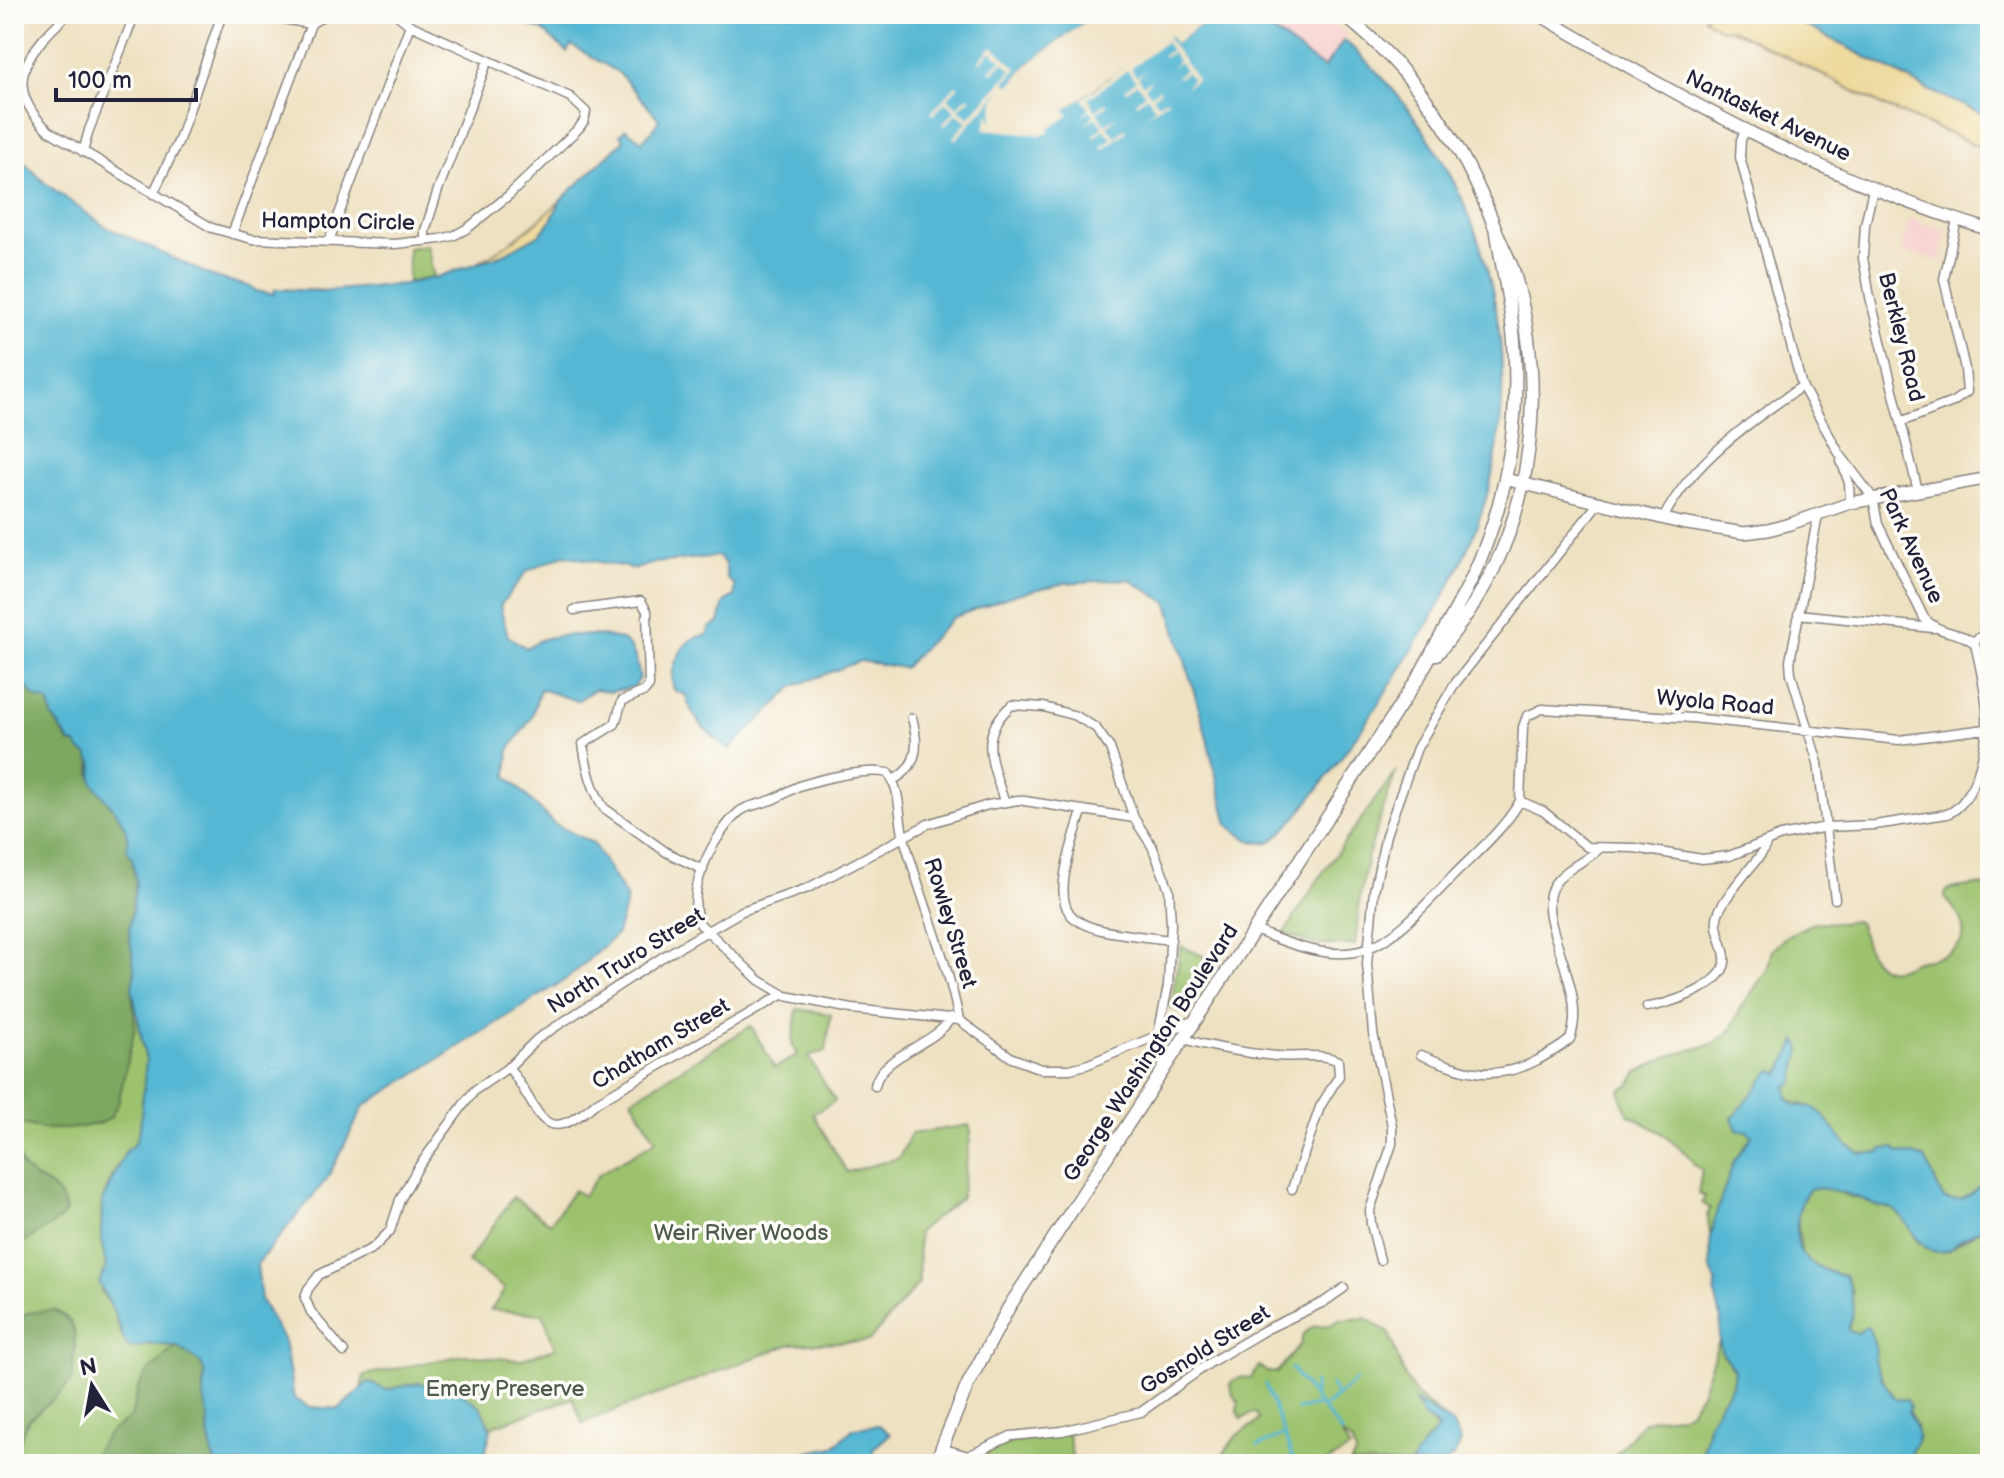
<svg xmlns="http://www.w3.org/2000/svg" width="2004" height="1478" viewBox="0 0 2004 1478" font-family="'Balsamiq Sans',sans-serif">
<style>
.built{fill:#f7d0ce}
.green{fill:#9cc26e;stroke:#5f7254;stroke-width:2}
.forest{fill:#7da861;stroke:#50654e;stroke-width:2}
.sand{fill:#eeda9e;stroke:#887e6c;stroke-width:2}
.water{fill:#55b7d3;stroke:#3c6c87;stroke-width:2}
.pier{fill:#eee1c1}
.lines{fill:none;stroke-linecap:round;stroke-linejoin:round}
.stream{stroke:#55b7d3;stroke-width:3}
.street-casing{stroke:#88827e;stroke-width:11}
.secondary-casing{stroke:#88827e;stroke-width:14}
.primary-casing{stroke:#88827e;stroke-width:15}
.street{stroke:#fff;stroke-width:8}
.secondary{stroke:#fff;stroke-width:11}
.primary{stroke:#fff;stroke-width:12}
.labels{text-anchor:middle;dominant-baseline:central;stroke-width:7;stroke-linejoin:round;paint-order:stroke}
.street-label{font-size:22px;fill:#22223b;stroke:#fdfcf7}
.park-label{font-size:22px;fill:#4d5a4d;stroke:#fdfcf7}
</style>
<rect width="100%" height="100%" fill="#fdfcf7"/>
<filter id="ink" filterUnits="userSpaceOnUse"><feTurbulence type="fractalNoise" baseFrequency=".0125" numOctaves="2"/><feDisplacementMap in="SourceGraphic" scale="16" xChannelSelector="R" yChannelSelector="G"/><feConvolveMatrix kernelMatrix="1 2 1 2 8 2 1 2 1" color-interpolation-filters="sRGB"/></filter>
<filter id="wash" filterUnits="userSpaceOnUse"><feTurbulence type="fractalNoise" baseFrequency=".006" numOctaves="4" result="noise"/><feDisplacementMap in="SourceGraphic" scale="32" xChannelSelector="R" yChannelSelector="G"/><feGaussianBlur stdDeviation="1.8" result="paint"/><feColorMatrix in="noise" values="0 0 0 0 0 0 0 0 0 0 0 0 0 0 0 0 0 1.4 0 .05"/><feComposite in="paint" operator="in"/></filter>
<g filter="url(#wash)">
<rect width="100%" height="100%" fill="#eee1c1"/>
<!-- built -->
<path class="built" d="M1249,14H1320L1347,35L1324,68Z
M1910,219L1947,231L1939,260L1903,252L1902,245Z"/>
<!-- green -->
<path class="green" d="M427,245L434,277L408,282V248Z
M14,670L133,996L146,1061L140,1128L135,1144L115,1170L102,1201L101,1238L106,1267L101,1292L112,1307L122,1336L136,1348L149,1344L176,1346L215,1464H14Z
M1396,771L1368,855L1360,897L1355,945H1317L1284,934L1323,872Z
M1976,885L1985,886L1990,894V1142C1988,1152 1990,1166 1986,1176C1980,1192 1959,1206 1943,1198L1925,1158L1897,1152L1860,1154C1855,1150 1850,1147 1845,1143C1833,1134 1827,1120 1816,1110C1808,1103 1797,1106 1788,1098L1786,1086L1801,1050L1792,1052L1779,1074L1732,1118L1752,1136L1729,1176L1711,1236L1707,1216L1710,1208L1702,1203L1705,1196L1698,1194L1702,1170L1694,1165L1688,1155L1659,1131L1629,1115L1622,1102L1620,1090L1630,1085L1637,1072L1669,1056L1713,1044L1730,1031L1741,1008L1767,970L1772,950L1786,936L1815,922L1839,923L1856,921L1860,924C1864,939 1867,958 1882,967C1894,974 1906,964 1917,961C1922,959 1925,960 1930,959C1972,950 1971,925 1945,898V893L1949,889Z
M1181,946L1214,961L1181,1012L1170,1007Z
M797,1009L831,1014L826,1051L808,1056L835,1101L813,1114L847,1172L899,1158L911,1134L969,1125L971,1132L961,1198L918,1232L919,1283L869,1341L791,1344L582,1423L573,1398L490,1427L480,1406L418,1383L386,1390L361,1388L364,1375L464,1355L519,1360L555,1348L543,1314L491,1310L505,1289L468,1262L513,1197L550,1223L574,1190L583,1196L599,1174L656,1141L632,1099L751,1026L775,1068L797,1055L792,1045Z
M1811,1188L1830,1189L1851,1197L1868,1199L1876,1205L1892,1208L1907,1222L1918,1243L1948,1251L1990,1223V1464H1913L1911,1451L1917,1427L1908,1411L1907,1400L1895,1399C1880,1378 1871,1355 1858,1333L1850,1332L1848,1328L1852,1292L1846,1276C1834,1274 1808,1265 1802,1254C1800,1253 1801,1250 1801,1248C1797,1227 1793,1204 1811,1188Z
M1366,1318L1389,1333C1397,1354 1402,1376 1416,1394C1422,1402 1433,1408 1441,1415H1435L1415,1400L1414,1403L1438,1430L1427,1440L1411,1464H1350L1356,1453L1351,1442L1341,1434L1350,1449L1323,1464H1224L1227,1460L1222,1456C1228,1449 1231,1441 1238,1435C1246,1428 1253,1428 1259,1419L1255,1412L1241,1419L1237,1410L1239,1402C1234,1398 1228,1388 1231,1382L1240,1377L1251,1378L1259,1366L1267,1372H1277L1300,1345L1303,1334L1314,1326L1330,1325L1339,1320Z
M1719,1341L1722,1353L1734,1370L1732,1385L1709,1421L1700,1464H1607L1643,1422L1655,1418L1680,1416L1690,1410L1701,1393Z
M1068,1434L1073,1461L1099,1464H954L956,1459H972L1015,1440Z"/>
<!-- forest -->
<path class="forest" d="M19,669L22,670L19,680L37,698L49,702L52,716L70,743C77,744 82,748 86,753C93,761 90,768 92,777C93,781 97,784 99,788C111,808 132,825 127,849L132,858L136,882L129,931L135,973L132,987L135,1027L118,1104L110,1118L99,1124L69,1129H44L14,1122V670Z
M14,1136C16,1146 17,1158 23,1167C35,1184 60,1181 66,1212L61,1219L14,1248Z
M53,1310C88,1324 70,1351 73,1379C61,1396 43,1406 29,1420C21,1429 21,1446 14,1457V1323L27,1313Z
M176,1346L201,1363L205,1373L203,1386L209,1420L208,1433L215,1464H86L109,1433L131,1417L138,1388L145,1375Z"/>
<!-- sand -->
<path class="sand" d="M1706,14H1784L1930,91L1990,117V151L1886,107L1731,29L1719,28L1704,18Z
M626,129L634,136L540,249L371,297L275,289C337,293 424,292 479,262C535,231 578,183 624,140L620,135Z"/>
<!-- water -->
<path class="water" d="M498,14H1095L1026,66L1003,96L1001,116L1049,121L1168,34L1176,43L1215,14H1249L1324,68L1344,40C1479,158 1540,351 1478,523C1455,586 1417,642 1382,698C1366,723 1292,831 1271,841C1254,848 1240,834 1228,825L1203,722L1168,603L1128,579L1065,583L1013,595L952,618L904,668L860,661L794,686L729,750C710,734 691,720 686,695L675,691C666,675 680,644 695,638C699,636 704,636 708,634L709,628L719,623L724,602L735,596L734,584L727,579L725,564L718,556L655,563L635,569L564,555L527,571L500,606L508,636L526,648C531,645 537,641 543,639C558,634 614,632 626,643C636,651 637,666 640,678L634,687L610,692L595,689L577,701L540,689L532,717L509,750L507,776L554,824L593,843L627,899L617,934L568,978L364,1106L327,1179L257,1264L261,1300L284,1341L294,1398L309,1407L339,1409L368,1382L386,1390L418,1383L454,1388L480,1406L491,1430L482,1464H215L208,1433L209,1420L204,1397L205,1373L201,1363L176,1346L149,1344L136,1348L127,1346L112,1308L99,1283L106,1267L101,1237L102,1201L126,1151L135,1144L140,1128L146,1061L132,987L135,973L129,931L136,882L132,858L127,849C132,823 108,804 94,784C90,778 94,772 93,765C92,761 89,758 87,754L80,751L76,744L71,743L52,716L49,702L37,698L19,680L18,676L22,670H14V152L45,183L106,227L214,277L252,287L256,291L274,294L275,289L323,291L404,284L437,277L504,254L540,234L550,222L561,200L624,140L620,135L626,129L642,141L653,130L659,119L619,73L571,45L567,52L542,30Z
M1784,14H1990V117L1931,91Z
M1797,1040L1801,1050L1793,1084L1786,1086L1788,1098L1795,1105L1813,1107L1821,1113L1845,1143L1860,1154L1881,1152L1882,1149L1895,1148L1897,1152L1925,1158L1943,1198C1959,1206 1980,1192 1986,1176C1990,1166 1988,1152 1990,1142V1223C1980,1230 1968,1235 1958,1242C1955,1245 1952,1249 1948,1250C1920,1261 1911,1221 1893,1209C1888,1206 1881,1208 1875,1205C1858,1196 1832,1188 1811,1188C1797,1200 1792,1238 1802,1254C1808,1265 1834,1275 1846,1276C1851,1295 1858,1309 1848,1328L1850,1332L1858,1333L1866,1326L1869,1328L1876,1351L1874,1360L1883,1381L1895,1399L1907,1400L1910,1406L1908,1411C1916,1426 1923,1438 1911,1451L1913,1464H1700L1709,1421L1732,1385L1734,1370L1722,1353L1719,1341L1721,1319L1715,1293L1716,1283L1711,1269L1710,1243L1715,1217L1734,1161L1752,1136L1747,1131L1737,1129L1732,1119L1769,1072L1773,1070L1780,1074Z
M1415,1400L1452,1424L1461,1442C1448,1470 1440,1464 1411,1464L1421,1447L1438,1430L1435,1424L1424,1418Z
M879,1425L890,1434L874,1448L870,1464H782L795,1455L833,1447L854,1428Z"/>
<!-- pier -->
<path class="pier" d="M1090,14H1099L1029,69L1007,98L1005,112L1048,117L1166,30L1171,31L1176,38L1208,14H1215L1175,44L1170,36L1167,38L1197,79L1186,87L1192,79L1187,72L1178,78L1177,76L1185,70L1179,62L1171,68L1178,60L1172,52L1164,58L1163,56L1171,50L1165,42L1131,68L1136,76L1146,71L1138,77L1143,85L1152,79L1145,87L1151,95L1159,89L1161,90L1153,97L1158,104L1167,98L1168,100L1146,116L1155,107L1147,96L1137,104L1135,102L1145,94L1137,83L1127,91L1125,89L1136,81L1127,70L1088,99L1096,111L1106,103L1107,105L1097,113L1105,124L1116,117L1107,126L1115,137L1125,129L1127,131L1103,149L1101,147L1112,139L1104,129L1094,137L1093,135L1103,127L1096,117L1085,125L1094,115L1090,110L1082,116L1089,108L1082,99L1127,64L1065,110L1069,115L1049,129V133L1041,135L984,129L989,112L992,123L994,101L1003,88L955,140L953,138L967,122L957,113L945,126L943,124L955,111L945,102L933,115L931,113L956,85L958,87L948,98L957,107L968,96L970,98L959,109L969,118L1012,70L1003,62L992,73L990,71L1001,60L991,51L981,62L979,61L992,46L1017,68L1005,82L1010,86L1026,66L1087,20L1086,17Z"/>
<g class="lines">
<!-- stream -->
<path class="stream" d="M1291,1368L1342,1433
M1314,1383V1396
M1265,1384L1295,1464
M1331,1385L1337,1396
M1297,1409L1319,1405
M1322,1409L1356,1380
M1258,1446L1284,1435
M1239,1460L1241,1464"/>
</g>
</g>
<g filter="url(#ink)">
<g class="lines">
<defs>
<path id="street" d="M68,14C26,53 0,86 49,131L212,228L252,239L395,244L440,239L453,236L468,228L509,195L579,128L584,121L586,112L570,97L410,25L396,14
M256,14L311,24L326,14
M83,152L89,130L135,14
M1873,189L1865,225L1863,258L1870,297L1918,491
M153,194L179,140L222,14
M232,234L311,24
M329,241L410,25
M425,241V231L438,190L488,60
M1903,421L1953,402L1967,392L1965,369L1944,279L1957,220
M1841,461L1849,483L1850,503
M1818,515L1790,661L1791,674L1818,763L1835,899
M1663,519C1691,462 1751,421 1802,386
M574,610L641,601L647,611L649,686L645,691L622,701L615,724L583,744C586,765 592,790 604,808L666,852L703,870
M1798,614L1933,628
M1974,641L1990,631
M893,780C919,767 919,743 912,718
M1004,801C993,764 976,735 1012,705L1044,707L1076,716L1096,728L1110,748L1134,818L1152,846L1169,889L1171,924L1168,986L1158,1035L1164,1068
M1520,801L1523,727L1527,716L1542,709L1692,718L1899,740L1986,729
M1082,812C1043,929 1062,927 1171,940
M1255,930C1362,976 1381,952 1455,874C1478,851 1504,829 1520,801L1543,811L1587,847L1635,848L1702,859L1729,856L1781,836L1826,827L1875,825L1947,814C1976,803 1989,742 1987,713C1986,690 1980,666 1975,644C1961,630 1940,636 1924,618L1878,524L1873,498L1839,453L1802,386L1740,157L1741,140L1746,128
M1647,1007C1668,1005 1729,985 1725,957C1724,943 1713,928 1718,914C1723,898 1751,868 1762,853L1767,842
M959,1020C947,958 921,899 904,838C898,817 902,792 888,773C866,768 824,778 802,785C790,789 780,798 768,801C759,805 747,805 739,812C714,834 684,892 700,924L759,980L786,996L852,1009L959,1020L1012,1058L1041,1069H1070L1086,1065L1195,1020
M1184,1039C1214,1048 1245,1053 1276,1056C1295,1058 1323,1052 1338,1061L1339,1076L1320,1107L1292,1189
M1421,1055C1464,1072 1494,1083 1538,1060C1549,1053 1561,1048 1570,1039C1590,987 1530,916 1555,883C1565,869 1586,861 1599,849
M508,1067C542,1108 538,1153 597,1102L783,994
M875,1086C880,1055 934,1046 951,1018
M1380,1260L1371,1224L1370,1210L1392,1144V1126L1373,1033L1367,964L1374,891L1386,835L1417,748L1454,685L1600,501
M344,1352L311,1312L305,1298L308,1289L319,1275L373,1248L390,1231L400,1200L417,1169L464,1104L475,1090L509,1067L537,1039L661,958L742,911L808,888L928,824L988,805L1018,800L1134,818
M941,1448L968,1456L1011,1436L1062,1431L1141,1412L1211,1362L1265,1330L1324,1302L1344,1288"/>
<path id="secondary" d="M1538,14C1681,99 1830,182 1990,230
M1505,479L1681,523L1744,533L1768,530L1790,524L1850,503L1990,478"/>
<path id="primary" d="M1342,14C1413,68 1464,145 1495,228C1500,243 1509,257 1514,273C1542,368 1538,478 1494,568C1479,599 1459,627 1437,654
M935,1464L968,1384L1009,1307L1420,675C1437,642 1456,611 1472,578C1506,504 1520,423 1514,341C1511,305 1502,269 1497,233"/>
</defs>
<!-- street casing -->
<use href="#street" class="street-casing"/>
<!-- secondary casing -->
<use href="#secondary" class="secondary-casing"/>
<!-- primary casing -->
<use href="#primary" class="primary-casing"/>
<!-- street -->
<use href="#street" class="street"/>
<!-- secondary -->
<use href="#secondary" class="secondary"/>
<!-- primary -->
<use href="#primary" class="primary"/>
</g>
</g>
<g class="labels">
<!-- street labels -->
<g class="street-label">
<text transform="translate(1768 116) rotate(26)">Nantasket Avenue</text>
<text transform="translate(338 222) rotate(1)">Hampton Circle</text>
<text transform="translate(1901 337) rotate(76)">Berkley Road</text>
<text transform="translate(1911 546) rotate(65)">Park Avenue</text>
<text transform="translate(1715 703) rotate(5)">Wyola Road</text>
<text transform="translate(950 923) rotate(73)">Rowley Street</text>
<text transform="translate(626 961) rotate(-32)">North Truro Street</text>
<text transform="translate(661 1044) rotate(-31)">Chatham Street</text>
<text transform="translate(1151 1053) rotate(-57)">George Washington Boulevard</text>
<text transform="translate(1205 1350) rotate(-32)">Gosnold Street</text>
</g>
<!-- park labels -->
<g class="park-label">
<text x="741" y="1233">Weir River Woods</text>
<text x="505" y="1389">Emery Preserve</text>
</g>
</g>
<!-- margin -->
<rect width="2004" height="1478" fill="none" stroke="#fdfcf7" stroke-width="48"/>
<!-- north arrow -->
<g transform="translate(92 1386) rotate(349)" stroke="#fdfcf7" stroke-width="6" paint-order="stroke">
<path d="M0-6L14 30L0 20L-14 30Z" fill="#22223b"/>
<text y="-12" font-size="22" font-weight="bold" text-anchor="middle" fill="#22223b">N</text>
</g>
<!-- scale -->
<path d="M56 88v12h140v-12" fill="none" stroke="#22223b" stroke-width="4"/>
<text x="68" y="88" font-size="24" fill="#22223b" stroke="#fdfcf7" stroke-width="6" paint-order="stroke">100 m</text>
</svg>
